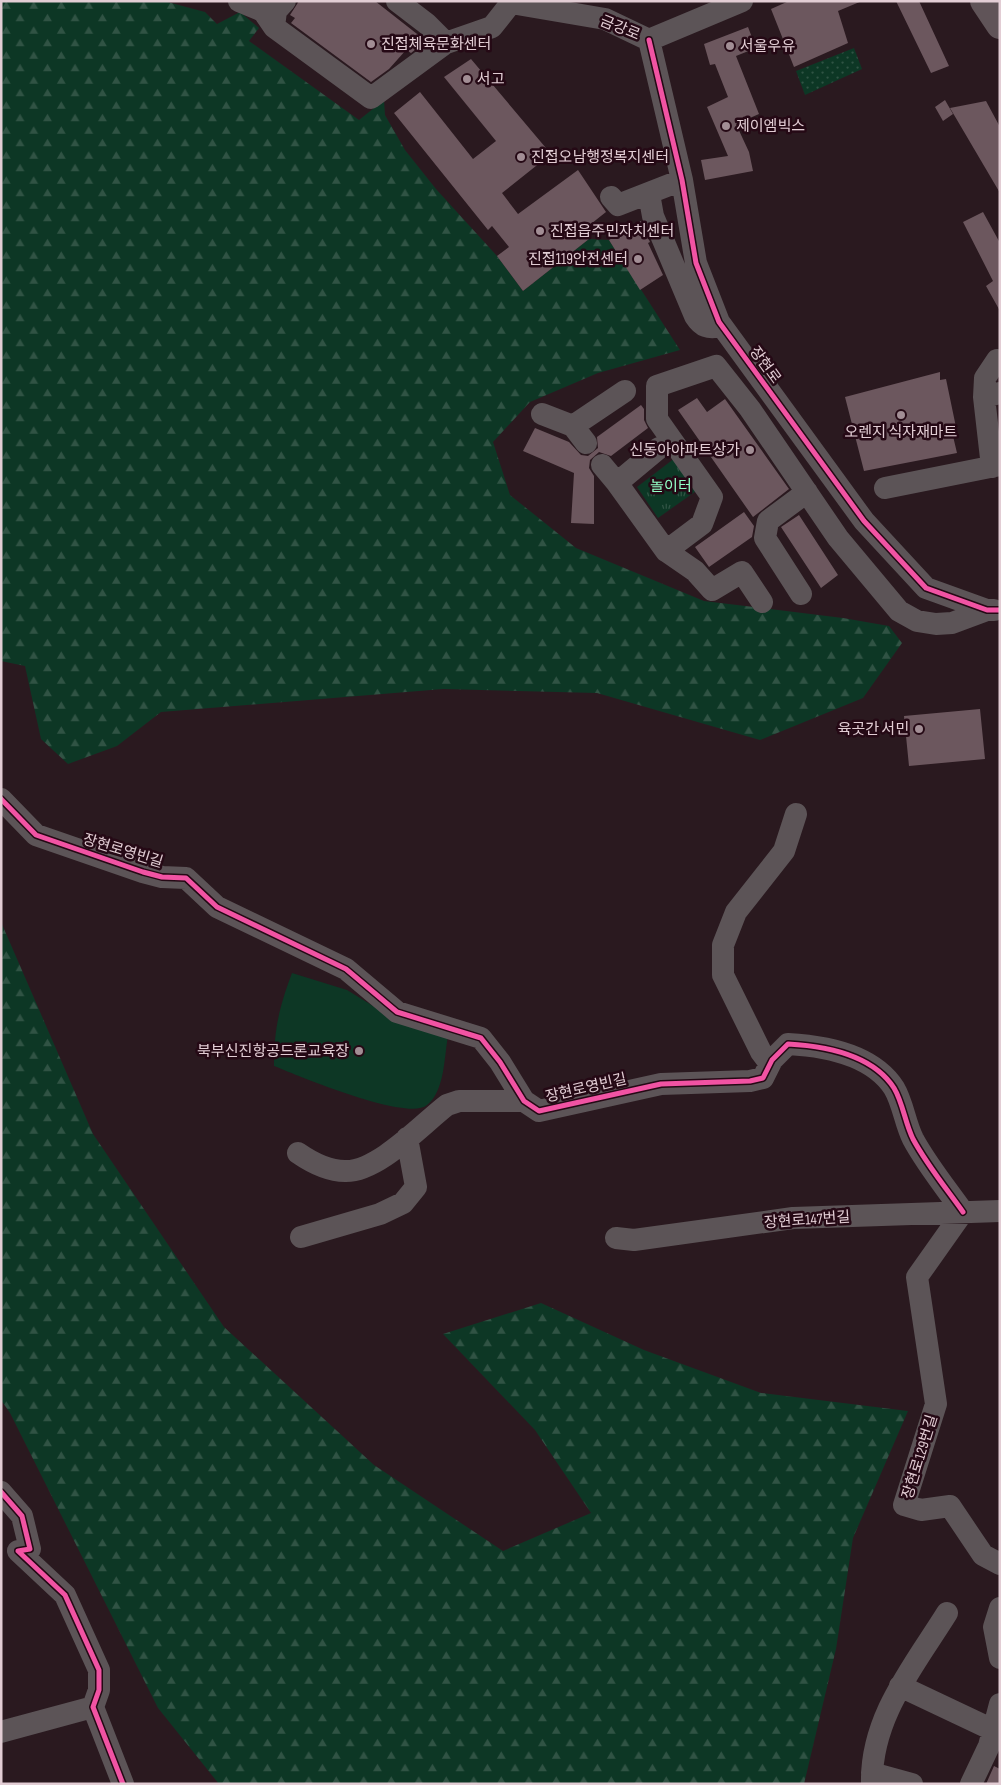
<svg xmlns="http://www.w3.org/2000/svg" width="1001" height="1785" viewBox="0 0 1001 1785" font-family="'Sofia Sans Condensed','Noto Sans KR',sans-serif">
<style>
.grass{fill:url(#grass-tufts)}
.forest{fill:url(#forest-firs)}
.garden{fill:url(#garden-dots)}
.pitch{fill:#0d3725}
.building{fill:#6c575e}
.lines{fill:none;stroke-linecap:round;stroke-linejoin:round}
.minor{stroke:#5c5457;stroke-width:22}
.major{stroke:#605458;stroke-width:28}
.cycleway-casing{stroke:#250915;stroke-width:8}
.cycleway{stroke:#f153a3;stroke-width:5}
.poi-dot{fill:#a28e95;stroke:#250915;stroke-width:2}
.labels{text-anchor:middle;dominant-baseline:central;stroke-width:5;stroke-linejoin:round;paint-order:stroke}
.street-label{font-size:15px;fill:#e2cdd4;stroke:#250915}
.poi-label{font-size:15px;fill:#e2cdd4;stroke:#250915;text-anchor:start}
.park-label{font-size:15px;fill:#91fec6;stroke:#250915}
</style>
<defs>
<pattern id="grass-tufts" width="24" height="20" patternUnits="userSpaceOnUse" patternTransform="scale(1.25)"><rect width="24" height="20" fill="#0d3725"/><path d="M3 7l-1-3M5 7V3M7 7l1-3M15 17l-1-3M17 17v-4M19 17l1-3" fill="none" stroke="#305344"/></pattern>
<pattern id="forest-firs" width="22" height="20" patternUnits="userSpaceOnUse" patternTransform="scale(1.25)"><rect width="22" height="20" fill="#0d3725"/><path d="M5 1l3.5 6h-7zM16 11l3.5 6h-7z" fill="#305344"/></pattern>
<pattern id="garden-dots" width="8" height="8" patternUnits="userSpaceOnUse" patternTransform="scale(1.25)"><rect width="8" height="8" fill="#0d3725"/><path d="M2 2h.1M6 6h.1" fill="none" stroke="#305344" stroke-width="1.8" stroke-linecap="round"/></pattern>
</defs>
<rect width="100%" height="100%" fill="#2a191f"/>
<!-- grass -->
<path class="grass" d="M675,458L699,489L658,518L637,487Z"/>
<!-- forest -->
<path class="forest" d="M1,1H164L205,12L217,24L240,12L259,28L249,41L359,120L384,100L385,115L405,150L436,189L497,256L523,291L589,239L609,240L680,350L598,373L530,402L493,442L510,495L576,548L704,601L843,618L889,626L902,643L863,698L760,740L597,693L443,689L161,712L117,746L68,764L41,739L25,666L1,661Z
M1,922L93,1134L224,1327L374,1465L503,1551L591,1513L535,1430L443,1334L541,1303L644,1350L761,1393L908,1411L853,1538L836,1649L804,1784H219L158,1708L10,1413L1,1400Z"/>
<!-- garden -->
<path class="garden" d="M854,48L862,69L805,95L796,71Z"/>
<!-- pitch -->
<path class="pitch" d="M292,973L347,990L391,1017L448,1036C444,1057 445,1091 427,1105C408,1122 299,1076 274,1066C274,1029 279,1008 292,973Z"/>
<!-- building -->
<path class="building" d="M299,1H375L426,41L411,53L406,50L389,69L371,82L291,23L295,18L290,15Z
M789,1H862L838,11L848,43L794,67L771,9Z
M896,1H919L949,66L931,73Z
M748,27L756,48L736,56L759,114L736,124L749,152L753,171L705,180L701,160L728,156L707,107L728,97L715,64L710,65L704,44Z
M471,59L551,154L502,193L518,214L578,170L606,212L582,231L589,239L523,291L497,256L509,247L492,226L488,230L394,113L420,92L473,159L496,141L444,77Z
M945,100L953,114L943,121L935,107Z
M986,101L1000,127V193L950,108Z
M983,212L1000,243V311L986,286L993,281L963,222Z
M641,221L650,242L648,243L663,275L640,290L609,240Z
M940,372V380L946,379L957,432L953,436L957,453L864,471L845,397Z
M697,398L707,412L725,399L789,489L753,517L678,410Z
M641,405L644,409V420L648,428L611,456L599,452L590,460L589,468L594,476V524L571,523L574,473L523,451L535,428L569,442L581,455L588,456L598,448L597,437Z
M744,512L754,526L752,537L709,567L695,547Z
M799,515L838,575L821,588L781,527Z
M980,709L985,759L909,766L904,716Z
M994,1766L1000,1769V1784H986Z"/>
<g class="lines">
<!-- minor -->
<path class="minor" d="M239,1L263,11L274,27L371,98L446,43L427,24L397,1
M274,27L276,11L285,1
M649,40L682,180L696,263L719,322L864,521L926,588L987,610H994
M446,43L492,27L511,3L605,19L649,40L742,1
M649,194L653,216L695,316C702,327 708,329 722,326
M611,197L618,205L682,180
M984,397L985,378L997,360
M542,414L573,426L586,443
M573,426L625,391
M659,448L617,483L666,551L702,524L712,497L657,419V386L716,366L750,409L838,538L899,611L917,621L936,624L952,623L987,610
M602,465L617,483
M992,467L984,397L1000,393
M885,488L1000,465
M666,551L695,571L712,590L742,572L762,602
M801,594L765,538L768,521L807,492
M1,799L36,835L143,872L162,877L186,878L217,907L346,969L397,1012L481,1038L500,1062L524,1101L539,1111L661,1084L750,1081L763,1078L772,1060L788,1044C825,1046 872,1054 894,1088C903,1103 905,1123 913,1139C927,1165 946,1188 963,1212
M770,1064L761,1052L723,975V945L736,912L784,851L796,814
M298,1153C311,1162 329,1171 345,1171C378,1172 421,1125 447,1105L459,1101H524
M963,1212L917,1277L936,1404L904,1505L921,1510L950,1506L983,1555L1000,1564
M301,1237L380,1214L403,1203L416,1187L407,1138
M616,1238L634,1240L793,1218L1000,1211
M1,1492L22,1516L30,1549L18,1551L65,1595L99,1670V1690L93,1707L123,1784
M1000,1608L994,1627L1000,1658
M900,1686L993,1730
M1,1732L93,1707
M872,1773L912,1784
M872,1784C870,1718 914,1666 947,1613
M971,1784L989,1746L1000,1704"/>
<!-- major -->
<path class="major" d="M984,1L1000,25"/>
<defs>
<path id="cycleway" d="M649,40L682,180L696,263L719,322L864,521L926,588L987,610H1000
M1,799L36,835L143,872L162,877L186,878L217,907L346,969L397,1012L481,1038L500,1062L524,1101L539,1111L661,1084L750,1081L763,1078L772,1060L788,1044C825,1046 872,1054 894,1088C903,1103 905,1123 913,1139C927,1165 946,1188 963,1212
M1,1492L22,1516L30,1549L18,1551L65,1595L99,1670V1690L93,1707L123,1784"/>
</defs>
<!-- cycleway casing -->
<use href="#cycleway" class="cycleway-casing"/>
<!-- cycleway -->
<use href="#cycleway" class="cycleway"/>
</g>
<!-- markers -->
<g class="poi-dot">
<circle cx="371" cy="44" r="5"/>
<circle cx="730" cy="46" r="5"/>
<circle cx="467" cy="79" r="5"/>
<circle cx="726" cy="126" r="5"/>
<circle cx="521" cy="157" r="5"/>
<circle cx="540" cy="231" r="5"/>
<circle cx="638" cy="259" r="5"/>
<circle cx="901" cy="415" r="5"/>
<circle cx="750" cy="450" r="5"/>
<circle cx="919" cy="729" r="5"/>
<circle cx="359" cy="1051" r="5"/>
</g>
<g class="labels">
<!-- street labels -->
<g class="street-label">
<text transform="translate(620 28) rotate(22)">금강로</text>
<text transform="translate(765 365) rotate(54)">장현로</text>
<text transform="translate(123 851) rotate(17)">장현로영빈길</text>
<text transform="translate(586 1088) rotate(-13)">장현로영빈길</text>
<text transform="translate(807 1220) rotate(-4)">장현로147번길</text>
<text transform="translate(920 1457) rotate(-73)">장현로129번길</text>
</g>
<!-- poi labels -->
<g class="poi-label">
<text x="381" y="44">진접체육문화센터</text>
<text x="740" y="46">서울우유</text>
<text x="477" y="79">서고</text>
<text x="736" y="126">제이엠빅스</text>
<text x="531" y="157">진접오남행정복지센터</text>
<text x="550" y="231">진접읍주민자치센터</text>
<text x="628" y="259" text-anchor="end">진접119안전센터</text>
<text x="901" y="432" text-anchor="middle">오렌지 식자재마트</text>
<text x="740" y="450" text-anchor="end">신동아아파트상가</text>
<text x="909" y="729" text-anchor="end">육곳간 서민</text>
<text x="349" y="1051" text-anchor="end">북부신진항공드론교육장</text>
</g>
<!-- park labels -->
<g class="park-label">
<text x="671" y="486">놀이터</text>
</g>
</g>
<!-- border -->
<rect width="1001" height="1785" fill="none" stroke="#e2cdd4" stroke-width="5"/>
</svg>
